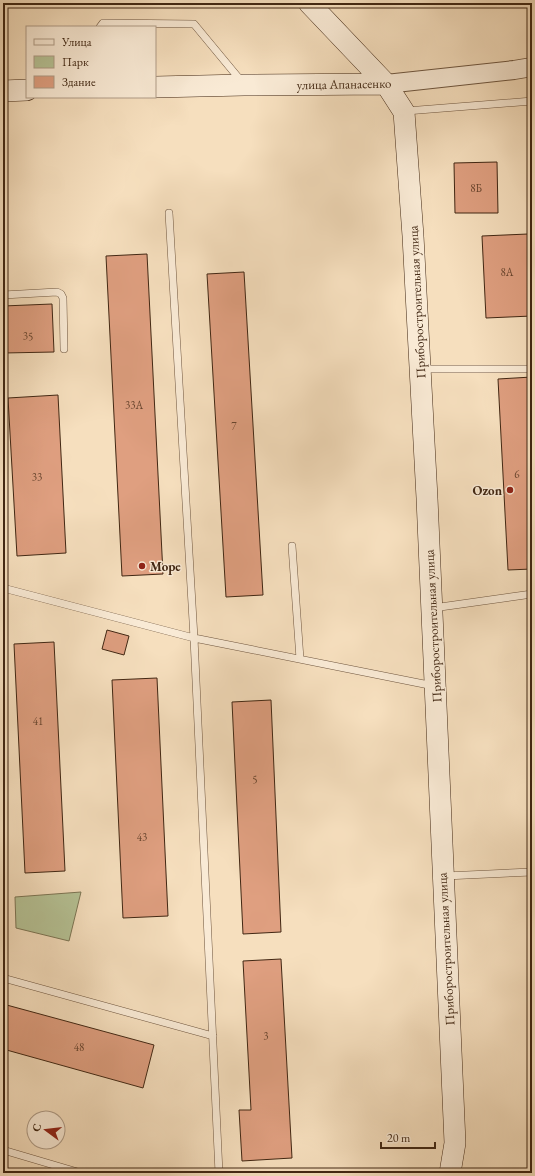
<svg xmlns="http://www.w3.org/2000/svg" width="535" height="1176" viewBox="0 0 535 1176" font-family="'EB Garamond',serif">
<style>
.green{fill:#b6c396;stroke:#7c7554}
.building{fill:#df9f80;stroke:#412713}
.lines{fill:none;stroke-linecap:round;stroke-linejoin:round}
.service-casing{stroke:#6e553e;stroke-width:8}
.tertiary-casing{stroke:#6e553e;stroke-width:20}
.secondary-casing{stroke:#412713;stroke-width:22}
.service{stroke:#f9ead5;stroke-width:7}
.tertiary{stroke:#f9ead5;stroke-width:18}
.secondary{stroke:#f9ead5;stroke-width:21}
.poi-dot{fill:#8f2418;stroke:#f9ead5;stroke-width:1.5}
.labels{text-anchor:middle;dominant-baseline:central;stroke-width:3;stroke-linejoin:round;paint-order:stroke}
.number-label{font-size:11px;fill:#68452e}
.street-label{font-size:13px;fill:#412713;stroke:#f9ead5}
.poi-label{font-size:13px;font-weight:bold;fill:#412713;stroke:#f9ead5;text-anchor:end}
</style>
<rect width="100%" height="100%" fill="#f6dfbe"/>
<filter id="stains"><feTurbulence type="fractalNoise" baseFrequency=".005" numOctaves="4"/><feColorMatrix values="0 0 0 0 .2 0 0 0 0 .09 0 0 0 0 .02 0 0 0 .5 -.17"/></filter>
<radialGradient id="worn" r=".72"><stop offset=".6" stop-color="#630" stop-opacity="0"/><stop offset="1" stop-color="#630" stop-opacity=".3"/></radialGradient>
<!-- green -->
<path class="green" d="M81,892L69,941L16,928L15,897Z"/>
<!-- building -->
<path class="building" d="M497,162L498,213H455L454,163Z
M528,234L532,316L486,318L482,236Z
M147,254L163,574L122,576L106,256Z
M244,272L263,595L226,597L207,274Z
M52,304L54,352L4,353L3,306Z
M532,377V569L508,570L498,379Z
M58,395L66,553L17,556L8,398Z
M107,630L129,636L124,655L102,649Z
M54,642L65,871L25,873L14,644Z
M157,678L168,916L123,918L112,680Z
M271,700L281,932L243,934L232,702Z
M281,959L292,1158L242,1161L239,1110H251L243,961Z
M3,1004L154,1045L143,1088L3,1049Z"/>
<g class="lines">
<defs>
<path id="service" d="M100,27L103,23L194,24L242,82
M406,111L532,101
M169,213L194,638L219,1173
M3,295L57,292L61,294L63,298L64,349
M422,369H532
M292,546L300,659
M3,588L194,638L434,686
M433,608L532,594
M445,876L532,872
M3,978L213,1036
M3,1150L81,1173"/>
<path id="tertiary" d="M386,84L514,70L532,67"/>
<path id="secondary" d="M309,3L386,84L404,112L413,236L427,498L455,1143L450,1173
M155,87L244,85L386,84
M3,91L27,90"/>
</defs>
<!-- service casing -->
<use href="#service" class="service-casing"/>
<!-- tertiary casing -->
<use href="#tertiary" class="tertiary-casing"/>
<!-- secondary casing -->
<use href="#secondary" class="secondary-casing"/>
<!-- service -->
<use href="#service" class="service"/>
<!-- tertiary -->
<use href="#tertiary" class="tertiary"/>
<!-- secondary -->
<use href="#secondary" class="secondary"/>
</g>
<!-- markers -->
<g class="poi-dot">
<circle cx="510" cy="490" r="4"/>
<circle cx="142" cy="566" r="4"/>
</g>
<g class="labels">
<!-- number labels -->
<g class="number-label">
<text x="476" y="188">8Б</text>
<text x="507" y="272">8А</text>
<text x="28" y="336">35</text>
<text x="134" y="405">33А</text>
<text x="234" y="426">7</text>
<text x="517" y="474">6</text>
<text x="37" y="477">33</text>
<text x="38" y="721">41</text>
<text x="255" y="779">5</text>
<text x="142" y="837">43</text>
<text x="266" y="1036">3</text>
<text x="79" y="1047">48</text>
</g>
<!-- street labels -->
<g class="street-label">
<text transform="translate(344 84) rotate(-1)">улица Апанасенко</text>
<text transform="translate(417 302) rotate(-93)">Приборостроительная улица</text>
<text transform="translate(433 626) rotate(-93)">Приборостроительная улица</text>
<text transform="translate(446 949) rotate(-93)">Приборостроительная улица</text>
</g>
<!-- poi labels -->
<g class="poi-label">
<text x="502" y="490">Ozon</text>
<text x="150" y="566" text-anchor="start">Море</text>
</g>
</g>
<!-- margin -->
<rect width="535" height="1176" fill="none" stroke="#f6dfbe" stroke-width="16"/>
<rect x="4" y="4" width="527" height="1168" fill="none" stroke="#412713" stroke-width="2"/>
<rect x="8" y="8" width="519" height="1160" fill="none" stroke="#412713"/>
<!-- legend -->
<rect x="26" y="26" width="130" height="72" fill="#f9ead5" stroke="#af9c87"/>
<rect x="34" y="39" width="20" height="6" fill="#f9ead5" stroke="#af9c87"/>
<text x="62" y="46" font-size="12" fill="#412713">Улица</text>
<rect x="34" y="56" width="20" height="12" fill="#b6c396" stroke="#af9c87"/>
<text x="62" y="66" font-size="12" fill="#412713">Парк</text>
<rect x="34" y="76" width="20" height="12" fill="#df9f80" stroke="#af9c87"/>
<text x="62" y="86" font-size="12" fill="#412713">Здание</text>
<!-- north arrow -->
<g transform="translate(46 1130) rotate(285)"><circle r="19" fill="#f9ead5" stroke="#af9c87"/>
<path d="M0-3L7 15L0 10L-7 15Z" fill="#8f2418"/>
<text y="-6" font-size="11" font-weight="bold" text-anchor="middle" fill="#412713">С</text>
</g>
<!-- scale -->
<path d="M381 1142v6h54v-6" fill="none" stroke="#412713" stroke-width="2"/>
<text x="387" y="1142" font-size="12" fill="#412713" stroke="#f9ead5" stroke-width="3" paint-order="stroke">20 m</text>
<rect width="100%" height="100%" filter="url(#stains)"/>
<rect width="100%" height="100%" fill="url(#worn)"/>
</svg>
